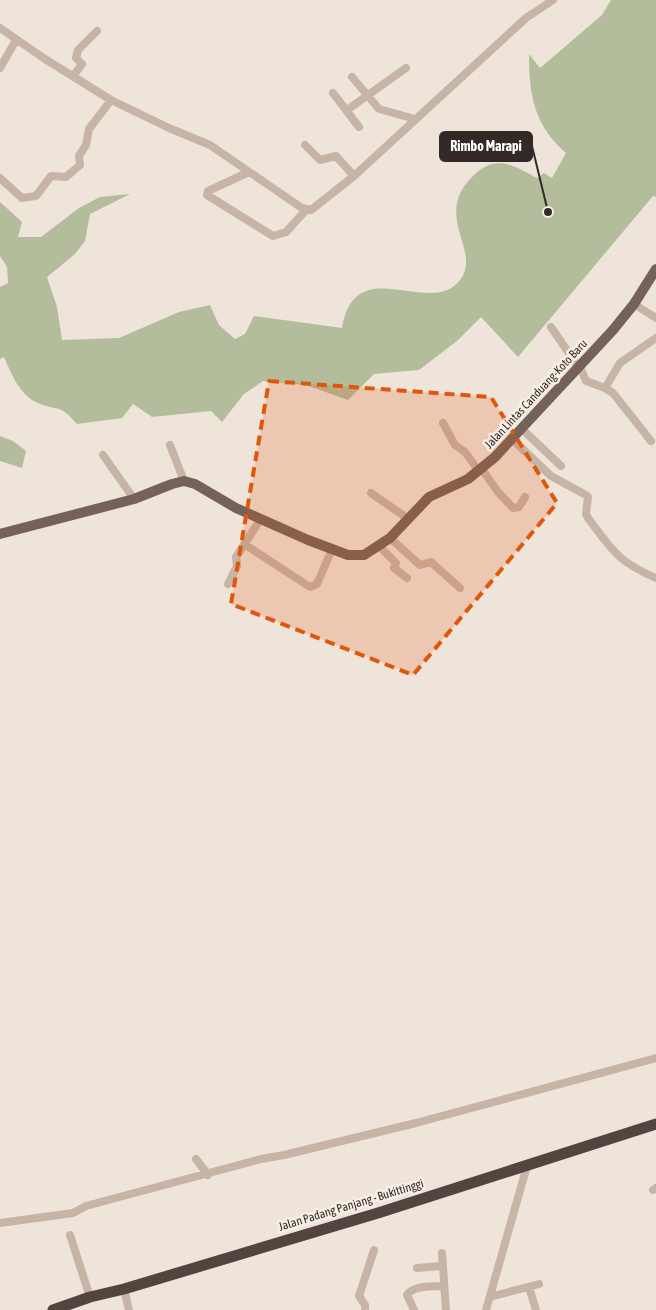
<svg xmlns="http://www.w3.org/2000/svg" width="656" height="1310" viewBox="0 0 656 1310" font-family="'Asap Condensed',sans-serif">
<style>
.green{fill:#b3bd9b}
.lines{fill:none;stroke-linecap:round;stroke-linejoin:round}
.minor{stroke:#c6b4a7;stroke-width:8}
.major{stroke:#746159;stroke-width:10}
.highway{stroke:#53443f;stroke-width:11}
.marked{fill:#df570d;fill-opacity:0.2;stroke:#df570d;stroke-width:4;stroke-dasharray:10 6;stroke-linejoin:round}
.labels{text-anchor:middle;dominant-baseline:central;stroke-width:5;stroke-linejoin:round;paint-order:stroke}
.street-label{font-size:12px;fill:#332a27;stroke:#f7efe6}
.leader{fill:none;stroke:#332a27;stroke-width:2}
.callout-dot{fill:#332a27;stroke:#f7efe6;stroke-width:2}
.callout{fill:#332a27;stroke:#332a27;stroke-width:2}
.callout-label{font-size:14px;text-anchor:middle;font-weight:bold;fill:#fff}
</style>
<rect width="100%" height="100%" fill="#efe4da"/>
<!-- green -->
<path class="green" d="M611,0H656V197L653,196L518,357L481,317L457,341L419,370L374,374L348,400L306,385L263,381L244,394L222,422L211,411L152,417L133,404L122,418L77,424C59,403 60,412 38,403C20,396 11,373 4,357L0,359V287L8,283L7,267L0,256V202L22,222L18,237H41L79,208L100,197L130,194L90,214L85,241L75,254L47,277L57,307L62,340L119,338L179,312L210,305L219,325L235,339L245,334L254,316L342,328C355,250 431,319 460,280C483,250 430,215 475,174C497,154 514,166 537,178L544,173L552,178L566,153C534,125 529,95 529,54L540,68L602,15Z
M0,436L13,441L26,451L22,468L0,461Z"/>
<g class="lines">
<!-- minor -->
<path class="minor" d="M0,28L45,59L111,100L169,128L210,145L302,208L311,210L354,176L526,18L553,0
M0,68L16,40
M74,75L82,64L76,58L78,50L97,31
M352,77L379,109L415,119
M333,93L359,127
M347,110L406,68
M305,145L320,160L336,156L354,176
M249,172L208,191L207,195L273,236L286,232L306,210
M0,178L22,198L36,196L51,176L66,177L80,165L79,156L86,145L89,129L111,100
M634,304L656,318
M551,327L579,368
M580,367L586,381L605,388L613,393L651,441
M605,388L620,363L656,338
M443,423L455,445L465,452L478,470
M521,428L561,466
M511,438L551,476L586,495L588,497L586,514L588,518C612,550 618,562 656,578
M170,445L184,481
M103,455L134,499
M481,468L498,492L513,508L519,507L525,497
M371,493L407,518
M390,538L420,565L431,562L460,588
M244,544L310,587L317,584L332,549
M379,546L396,563L394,568L407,578
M228,584L237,566L236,557L260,520
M196,1159L208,1175
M653,1190L656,1188
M0,1223L73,1213L86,1206L261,1159L284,1155L416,1123L656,1058
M70,1235L90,1297
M442,1253L446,1310
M417,1268L442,1266
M529,1287L536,1310
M124,1289L129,1310
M490,1297L539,1284
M365,1310V1305L359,1296L374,1250
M414,1310L407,1295C413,1285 432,1287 443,1286
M486,1310L527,1166"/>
<!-- major -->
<path class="major" d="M0,534L134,499L172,484L184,481L195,484L236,508L308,540L348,555H364L390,538L429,497L468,479L495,457L613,330L634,304L656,269"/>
<!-- highway -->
<path class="highway" d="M53,1310L90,1297L124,1289L378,1213L656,1124"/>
</g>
<!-- marked area -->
<path class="marked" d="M269,381L491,397L557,503L413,675L231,604Z"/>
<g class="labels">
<!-- street labels -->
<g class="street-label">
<text transform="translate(536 394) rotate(-47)">Jalan Lintas Canduang-Koto Baru</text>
<text transform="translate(351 1205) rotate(-17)">Jalan Padang Panjang - Bukittinggi</text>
</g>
</g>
<!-- callouts -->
<path class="leader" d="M548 212L532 146"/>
<circle class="callout-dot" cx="548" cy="212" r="5"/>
<rect class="callout" x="440" y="132" width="92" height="29" rx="5"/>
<g class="callout-label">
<text x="486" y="151">Rimbo Marapi</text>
</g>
</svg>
